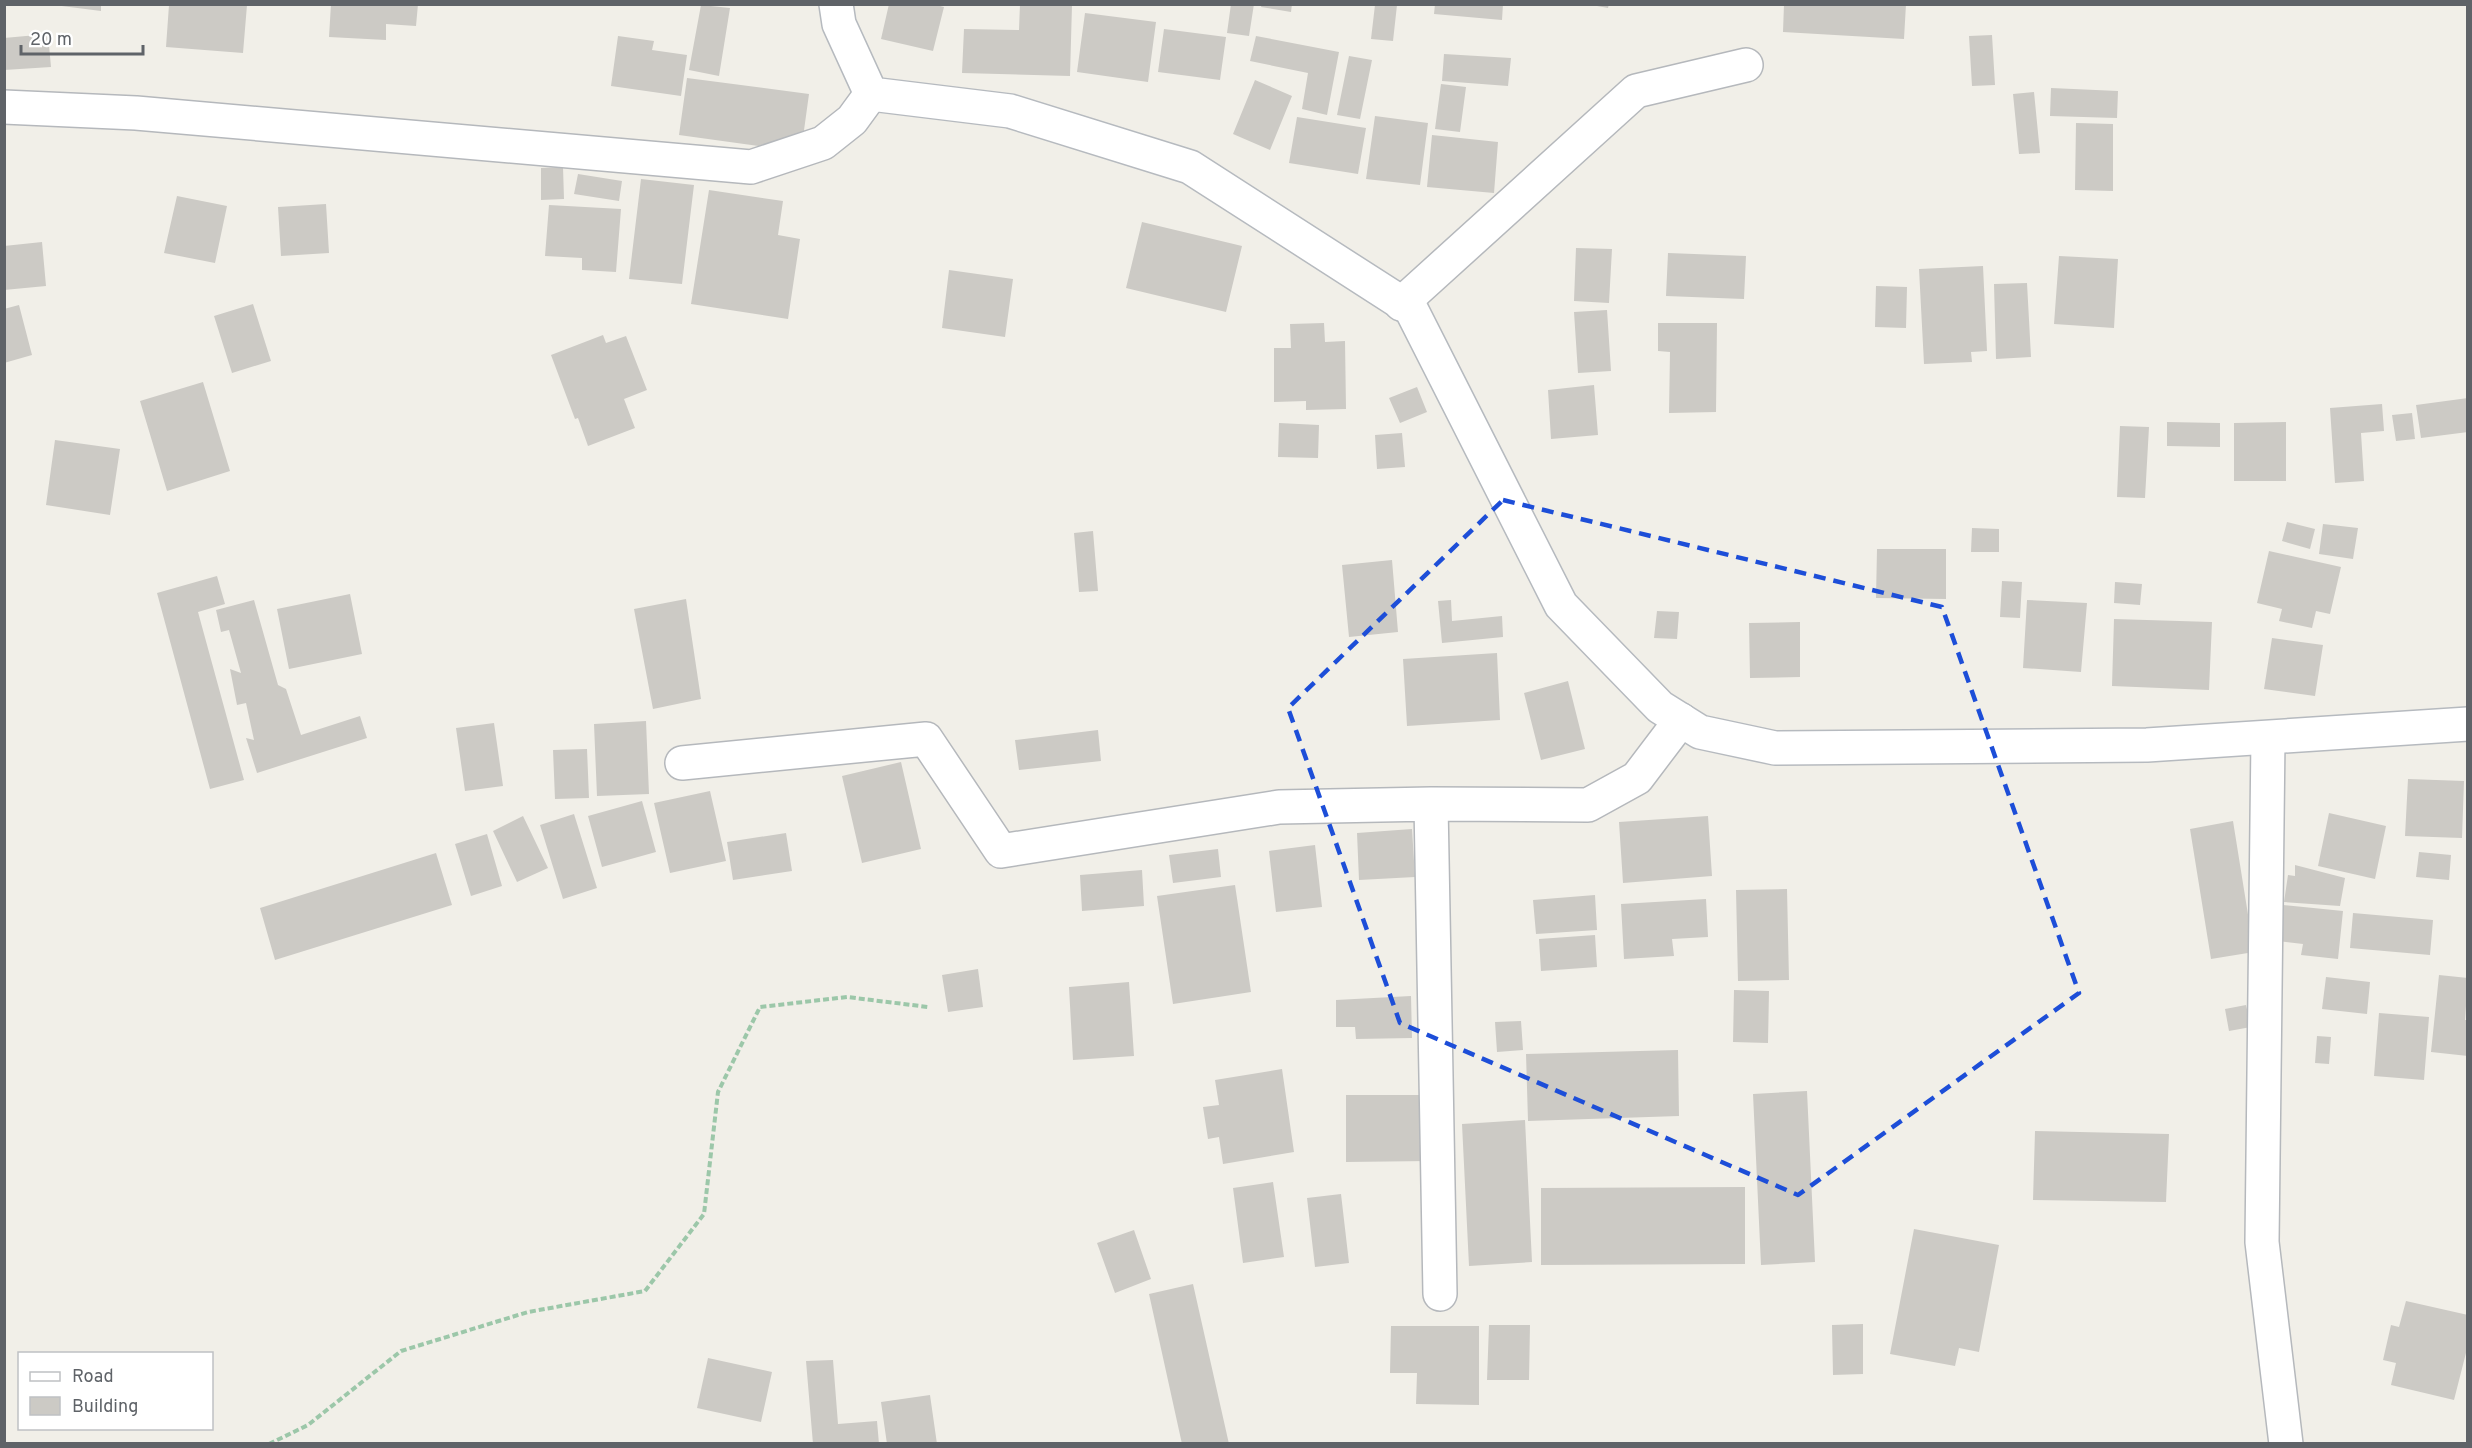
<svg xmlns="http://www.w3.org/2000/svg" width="2472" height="1448" viewBox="0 0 2472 1448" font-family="Overpass,sans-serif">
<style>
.building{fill:#cccac5}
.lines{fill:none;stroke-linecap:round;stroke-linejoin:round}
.street-casing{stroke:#b5b8bc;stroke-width:36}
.secondary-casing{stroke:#b6babf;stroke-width:36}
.path{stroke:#9cc7a9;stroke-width:4;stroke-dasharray:6 3;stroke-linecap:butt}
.street{stroke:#fff;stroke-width:33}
.secondary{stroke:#fff;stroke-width:33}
.marked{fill:none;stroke:#1d4ed8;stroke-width:4.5;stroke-dasharray:12 8;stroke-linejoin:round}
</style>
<rect width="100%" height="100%" fill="#f1efe8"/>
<!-- building -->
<path class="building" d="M46,4H101V11Z
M331,4H418L416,26L386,24V40L329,37Z
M889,4H932L944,7L933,51L881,39Z
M1020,4L1072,5L1070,76L962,73L964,29L1019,30Z
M1231,4H1254L1249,36L1227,33Z
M1262,4H1292L1291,12L1261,7Z
M1435,4H1503L1502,20L1434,14Z
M1586,4H1609L1608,8Z
M1784,4H1906L1904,39L1783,32Z
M169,5H247L243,53L166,47Z
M701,5L730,8L719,76L689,70Z
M1375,5H1397L1393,41L1371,39Z
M1085,13L1156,22L1148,82L1077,72Z
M1164,29L1226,37L1220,80L1158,72Z
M48,34L51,67L4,70V38Z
M1992,35L1995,85L1972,86L1969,36Z
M618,36L654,41L652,50L687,55L681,96L611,86Z
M1256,36L1339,52L1327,115L1302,109L1308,73L1250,61Z
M1444,54L1511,58L1508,86L1442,81Z
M1349,56L1372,60L1360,119L1337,115Z
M687,78L809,94L801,152L679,135Z
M1255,80L1292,96L1270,150L1233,134Z
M1441,84L1466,87L1460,132L1435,129Z
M2051,88L2118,91L2117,118L2050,116Z
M2034,92L2040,153L2019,154L2013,94Z
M1375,116L1428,123L1420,185L1366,179Z
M1297,117L1366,128L1358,174L1289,163Z
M2076,123L2113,124V191L2075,190Z
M1432,135L1498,142L1494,193L1427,187Z
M563,167L564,199L541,200V168Z
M578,174L622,181L619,201L574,194Z
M641,179L694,185L682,284L629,279Z
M709,190L783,201L778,235L800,239L788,319L691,304Z
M177,196L227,206L215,263L164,253Z
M326,204L329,253L281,256L278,207Z
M549,205L621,209L616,272L582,270V258L545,256Z
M1142,222L1242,246L1226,312L1126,288Z
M42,242L46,286L4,290V246Z
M1576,248L1612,249L1609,303L1574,301Z
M1668,253L1746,256L1744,299L1666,296Z
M2059,256L2118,259L2114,328L2054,324Z
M1983,266L1987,351L1971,352L1972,362L1924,364L1919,269Z
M949,270L1013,279L1005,337L942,328Z
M2027,283L2031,357L1996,359L1994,284Z
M1876,286L1907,287L1906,328L1875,327Z
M253,304L271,361L232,373L214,316Z
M19,305L32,355L4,363V309Z
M1607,310L1611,371L1578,373L1574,312Z
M1324,323L1325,342L1345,341L1346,409L1306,410V401L1274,402V348H1291L1290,324Z
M1658,323H1717L1716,412L1669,413L1670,352L1658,351Z
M603,335L606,343L626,336L647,390L624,399L635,428L588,446L578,418L575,419L551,355Z
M203,382L230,471L167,491L140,401Z
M1594,385L1598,435L1551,439L1548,390Z
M1417,387L1427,412L1400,423L1389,398Z
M2468,398V432L2421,438L2416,405Z
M2382,404L2384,431L2361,433L2364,481L2335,483L2330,408Z
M2412,413L2415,439L2396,441L2392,415Z
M2167,422L2220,423V447L2167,446Z
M2286,422V481H2234V423Z
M1279,423L1319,425L1318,458L1278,457Z
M2120,426L2149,427L2145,498L2117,497Z
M1402,433L1405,467L1377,469L1375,435Z
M55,440L120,449L110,515L46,505Z
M2287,522L2315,529L2310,549L2282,541Z
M2323,524L2358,528L2353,559L2319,554Z
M1972,528L1999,529V552H1971Z
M1093,531L1098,591L1079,592L1074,533Z
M1877,549H1946V599L1876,598Z
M2269,551L2341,567L2330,614L2316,611L2312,628L2279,621L2282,609L2257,603Z
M1392,560L1398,632L1349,637L1342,565Z
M217,576L225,604L198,612L244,780L210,789L157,593Z
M2002,581L2022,582L2020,618L2000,617Z
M2115,582L2142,584L2140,605L2114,603Z
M350,594L362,654L289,669L277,609Z
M686,599L701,699L653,709L634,609Z
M254,600L278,685L286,689L301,735L360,716L367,738L257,773L246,738L254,740L246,703L237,705L230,669L241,673L229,630L221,632L216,610Z
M1451,600L1452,621L1502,616L1503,637L1442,643L1438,601Z
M2027,600L2087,603L2081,672L2023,668Z
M1657,611L1679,612L1677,639L1654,638Z
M2114,619L2212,622L2209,690L2112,686Z
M1800,622V677L1750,678L1749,623Z
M2272,638L2323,645L2315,696L2264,689Z
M1497,653L1500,720L1407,726L1403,659Z
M1568,681L1585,749L1541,760L1524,693Z
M646,721L649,794L597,796L594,724Z
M494,723L503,786L465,791L456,728Z
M1098,730L1101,761L1019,770L1015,740Z
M587,749L589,798L555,799L553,750Z
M901,762L921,849L862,863L842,776Z
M2408,779L2464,781L2462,838L2405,836Z
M710,791L726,861L670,873L654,803Z
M642,801L656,852L602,867L588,816Z
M2329,813L2386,826L2375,879L2318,866Z
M574,814L597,888L563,899L540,825Z
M523,816L548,868L517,882L493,831Z
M1708,816L1712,876L1623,883L1619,822Z
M2233,821L2254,952L2211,959L2190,829Z
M1412,829L1415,877L1359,880L1357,833Z
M786,833L792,871L733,880L727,842Z
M487,834L502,886L471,896L455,844Z
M1315,845L1322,907L1276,912L1269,851Z
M1218,849L1221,877L1173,883L1169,855Z
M2419,852L2451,855L2449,880L2416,877Z
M436,853L452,905L275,960L260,908Z
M2295,865L2345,878L2340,906L2284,902L2288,875L2295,876Z
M1142,870L1144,906L1082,911L1080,875Z
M1235,885L1251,992L1173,1004L1157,896Z
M1787,889L1789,980L1738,981L1736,890Z
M1595,895L1597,930L1536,934L1533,900Z
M1706,899L1708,937L1672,939L1674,956L1624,959L1621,904Z
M2283,905L2343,911L2338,959L2301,955L2303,944L2278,941Z
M2353,913L2433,920L2430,955L2350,948Z
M1595,935L1597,967L1541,971L1539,939Z
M978,969L983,1007L948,1012L942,975Z
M2439,975L2468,978L2465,1020H2468V1056L2431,1052Z
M2326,977L2370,982L2367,1014L2322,1009Z
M1129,982L1134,1056L1073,1060L1069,987Z
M1734,990L1769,991L1768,1043L1733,1042Z
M1411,996L1412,1038L1356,1039L1355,1027H1336V1000Z
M2246,1005L2251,1027L2229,1031L2225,1009Z
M2379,1013L2429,1017L2424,1080L2374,1076Z
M1521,1021L1523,1050L1497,1052L1495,1022Z
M2317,1036L2331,1037L2329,1064L2315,1063Z
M1678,1050L1679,1116L1528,1121L1526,1054Z
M1282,1069L1294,1152L1223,1164L1219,1137L1208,1139L1203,1107L1219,1105L1215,1080Z
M1807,1091L1815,1262L1761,1265L1753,1094Z
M1346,1095H1429V1161L1346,1162Z
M1525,1120L1532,1262L1469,1266L1462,1124Z
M2035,1131L2169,1134L2166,1202L2033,1200Z
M1273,1182L1284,1257L1243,1263L1233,1188Z
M1745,1187V1264L1541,1265V1188Z
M1341,1194L1349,1263L1315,1267L1307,1198Z
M1914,1229L1999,1245L1979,1352L1959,1348L1955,1366L1890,1354Z
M1134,1230L1151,1279L1115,1293L1097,1243Z
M1193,1284L1229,1444H1182L1149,1294Z
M2406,1301L2468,1315V1345L2454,1400L2391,1385L2396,1363L2383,1360L2391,1325L2399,1327Z
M1863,1324V1374L1833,1375L1832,1325Z
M1489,1325H1530L1529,1380H1487Z
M1391,1326H1479V1405L1416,1404L1417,1373H1390Z
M708,1358L772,1372L761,1422L697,1408Z
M833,1360L838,1424L877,1421L879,1444H813L806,1361Z
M930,1395L937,1444H887L881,1402Z"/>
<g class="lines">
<defs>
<path id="street" d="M4,107L136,113L751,167L823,143L852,120L871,94
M1401,304L1636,91L1746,65
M2268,738L2262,1242L2286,1444
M682,763L926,739L1001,851L1279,807L1431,804L1588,805L1637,778L1681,720
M1431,804L1440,1294"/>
<path id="secondary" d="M836,4L839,24L871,94L1010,111L1190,167L1411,309L1561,605L1660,707L1700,732L1775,748L2147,745L2468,724"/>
</defs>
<!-- street casing -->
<use href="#street" class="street-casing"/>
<!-- secondary casing -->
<use href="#secondary" class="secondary-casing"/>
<!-- path -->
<path class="path" d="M269,1444L308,1425L401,1351L528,1312L645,1291L704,1214L718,1092L760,1007L847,997L928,1007"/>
<!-- street -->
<use href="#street" class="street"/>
<!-- secondary -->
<use href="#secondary" class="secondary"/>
</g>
<!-- marked area -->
<path class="marked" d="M1503,500L1942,607L2079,993L1798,1195L1400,1023L1288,708Z"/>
<!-- border -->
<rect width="2472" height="1448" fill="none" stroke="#5f6368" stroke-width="12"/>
<!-- legend -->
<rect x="18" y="1352" width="195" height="78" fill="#ffffff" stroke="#bfc1c3" stroke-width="1.5"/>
<rect x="30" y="1372" width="30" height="9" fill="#ffffff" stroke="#bfc1c3" stroke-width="1.5"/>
<text x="72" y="1382" font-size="18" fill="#5f6368">Road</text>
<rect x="30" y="1397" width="30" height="18" fill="#cccac5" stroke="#bfc1c3" stroke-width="1.5"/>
<text x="72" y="1412" font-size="18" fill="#5f6368">Building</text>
<!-- scale -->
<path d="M21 45v9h122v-9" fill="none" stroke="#5f6368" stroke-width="3"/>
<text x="30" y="45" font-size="18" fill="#5f6368" stroke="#ffffff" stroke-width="4.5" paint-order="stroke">20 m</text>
</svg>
